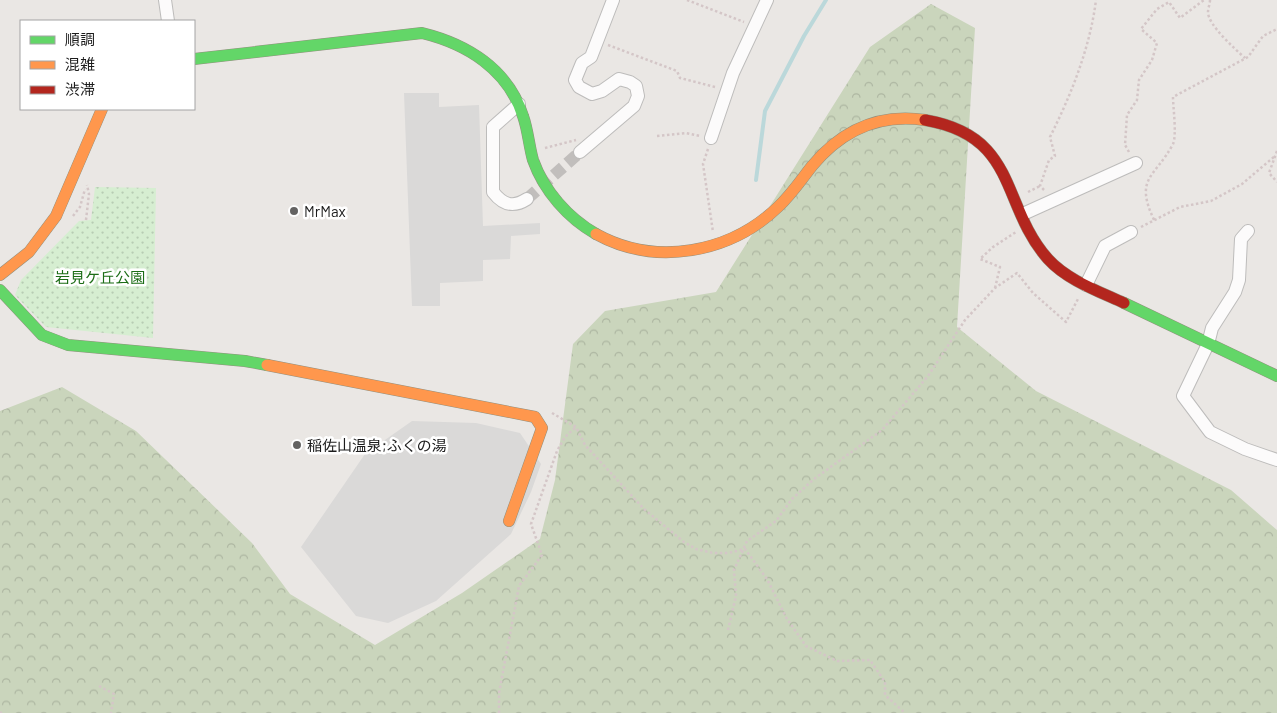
<svg xmlns="http://www.w3.org/2000/svg" width="1277" height="713" viewBox="0 0 1277 713" font-family="Barlow,'Noto Sans JP',sans-serif">
<style>
.forest{fill:url(#forest-crowns)}
.park{fill:url(#park-dots)}
.parking{fill:#dad9d8}
.lines{fill:none;stroke-linecap:round;stroke-linejoin:round}
.stream{stroke:#bbd8da;stroke-width:4}
.street-tunnel{stroke:#c1bebc;stroke-width:12;stroke-dasharray:12 6;stroke-linecap:butt}
.street-casing{stroke:#bdbcbb;stroke-width:14}
.fast-casing{stroke:#92907e;stroke-width:12}
.slow-casing{stroke:#92907e;stroke-width:12}
.jam-casing{stroke:#92907e;stroke-width:12}
.path{stroke:#d4c6c7;stroke-width:2.5;stroke-dasharray:2.5 2.5;stroke-linecap:butt}
.street{stroke:#fcfbfb;stroke-width:12}
.fast{stroke:#63d668;stroke-width:11}
.slow{stroke:#ff974d;stroke-width:11}
.jam{stroke:#b3261e;stroke-width:11}
.poi-dot{fill:#646362;stroke:#fff;stroke-width:2}
.labels{text-anchor:middle;dominant-baseline:central;stroke-width:5;stroke-linejoin:round;paint-order:stroke}
.poi-label{font-size:15px;fill:#1c1c1c;stroke:#fff;text-anchor:start}
.park-label{font-size:15px;fill:#1c6d16;stroke:#fff}
</style>
<defs>
<pattern id="forest-crowns" width="20" height="18" patternUnits="userSpaceOnUse" patternTransform="scale(1.25)"><rect width="20" height="18" fill="#cad5bc"/><path d="M2 6a3 3 0 1 1 6 0M12 15a3 3 0 1 1 6 0" fill="none" stroke="#adb6a1"/></pattern>
<pattern id="park-dots" width="8" height="8" patternUnits="userSpaceOnUse" patternTransform="scale(1.25)"><rect width="8" height="8" fill="#d6eed1"/><path d="M2 2h.1M6 6h.1" fill="none" stroke="#b7ccb3" stroke-width="1.8" stroke-linecap="round"/></pattern>
</defs>
<rect width="100%" height="100%" fill="#eae7e4"/>
<!-- forest -->
<path class="forest" d="M931,4L975,28L957,327L1036,391L1231,490L1277,530V713H0V411L62,387L136,431L252,543L290,594L375,645L462,593L540,539L555,480L573,344L605,311L716,292L870,47Z"/>
<!-- park -->
<path class="park" d="M95,187L156,188L153,338L46,327L15,295L21,280L79,221L91,220Z"/>
<!-- parking -->
<path class="parking" d="M404,93H439V107L479,105L483,226L540,223V234L511,236L510,259L483,260V281L440,283V306H412Z
M412,421L476,423L520,433L541,464L531,492L511,534L436,601L388,623L356,616L301,547L365,454Z"/>
<g class="lines">
<!-- stream -->
<path class="stream" d="M756,180L765,111L804,36L826,0"/>
<!-- street-tunnel -->
<path class="street-tunnel" d="M527,199L580,152"/>
<defs>
<path id="street" d="M165,0L168,21
M519,104L493,127V192C503,205 513,208 527,199
M711,138L733,73L767,0
M580,152L634,106L638,96L636,86L630,82L619,79L602,91L592,94L579,87L575,80L582,63L591,57L613,0
M1023,214L1136,163
M1248,231L1241,239L1239,280L1235,292L1212,328L1208,344L1183,396L1210,432L1245,449L1277,460
M1086,285L1105,246L1131,232"/>
<path id="fast" d="M194,59L422,33C467,44 508,69 523,116C528,130 529,146 533,160C544,191 568,218 596,234
M0,290L42,335L68,345L245,361L267,365
M1124,303L1277,376"/>
<path id="slow" d="M596,234C656,267 730,253 778,207C791,195 801,180 812,166C841,131 878,113 925,120
M0,275L29,252L56,216L102,109
M267,365L535,417L542,428L509,521"/>
<path id="jam" d="M925,120C1019,136 1000,205 1048,259C1067,280 1098,291 1124,303"/>
</defs>
<!-- street casing -->
<use href="#street" class="street-casing"/>
<!-- fast casing -->
<use href="#fast" class="fast-casing"/>
<!-- slow casing -->
<use href="#slow" class="slow-casing"/>
<!-- jam casing -->
<use href="#jam" class="jam-casing"/>
<!-- path -->
<path class="path" d="M687,0L744,22
M1210,0C1210,4 1208,8 1208,12C1208,25 1235,49 1245,58
M608,45L677,71L680,78L715,87
M657,136L686,133L700,136
M545,148L576,140
M708,149L703,164L713,232
M1277,151L1269,173L1277,182
M1129,152L1125,145L1127,115L1137,100L1139,80L1152,60L1157,43L1141,29L1157,9L1169,2L1180,18L1204,0
M1044,190L1040,186L1049,160L1055,156L1050,137C1071,95 1090,48 1096,0
M1028,192L1040,186
M73,216L80,207L85,189
M86,220L89,194L87,185
M1154,220C1134,177 1155,178 1173,144C1177,135 1173,107 1173,97L1248,57L1263,36L1277,29
M1141,227L1180,207L1211,201L1242,184L1275,156
M995,288L1000,267L980,259L993,247L1016,232
M552,413L576,427L585,445L644,509L684,542L696,549L713,553H728L745,549L767,579L787,619L806,646L837,661L870,660L885,682V695L905,713
M728,630L736,596L734,570L747,541L776,521L792,499L814,479L882,430L928,376L965,320L995,288L1017,273L1033,293L1066,322L1079,297
M99,686L114,694L111,713
M0,712L2,713
M499,713V693L519,586L542,555L531,524L557,451L565,437L576,427"/>
<!-- street -->
<use href="#street" class="street"/>
<!-- fast -->
<use href="#fast" class="fast"/>
<!-- slow -->
<use href="#slow" class="slow"/>
<!-- jam -->
<use href="#jam" class="jam"/>
</g>
<!-- markers -->
<g class="poi-dot">
<circle cx="294" cy="211" r="5"/>
<circle cx="297" cy="445" r="5"/>
</g>
<g class="labels">
<!-- poi labels -->
<g class="poi-label">
<text x="304" y="211">MrMax</text>
<text x="307" y="445">稲佐山温泉;ふくの湯</text>
</g>
<!-- park labels -->
<g class="park-label">
<text x="100" y="277">岩見ケ丘公園</text>
</g>
</g>
<!-- legend -->
<rect x="20" y="20" width="175" height="90" fill="#ffffff" stroke="#a4a4a4"/>
<rect x="30" y="36" width="25" height="8" fill="#63d668" stroke="#a4a4a4"/>
<text x="65" y="45" font-size="15" fill="#1c1c1c">順調</text>
<rect x="30" y="61" width="25" height="8" fill="#ff974d" stroke="#a4a4a4"/>
<text x="65" y="70" font-size="15" fill="#1c1c1c">混雑</text>
<rect x="30" y="86" width="25" height="8" fill="#b3261e" stroke="#a4a4a4"/>
<text x="65" y="95" font-size="15" fill="#1c1c1c">渋滞</text>
</svg>
